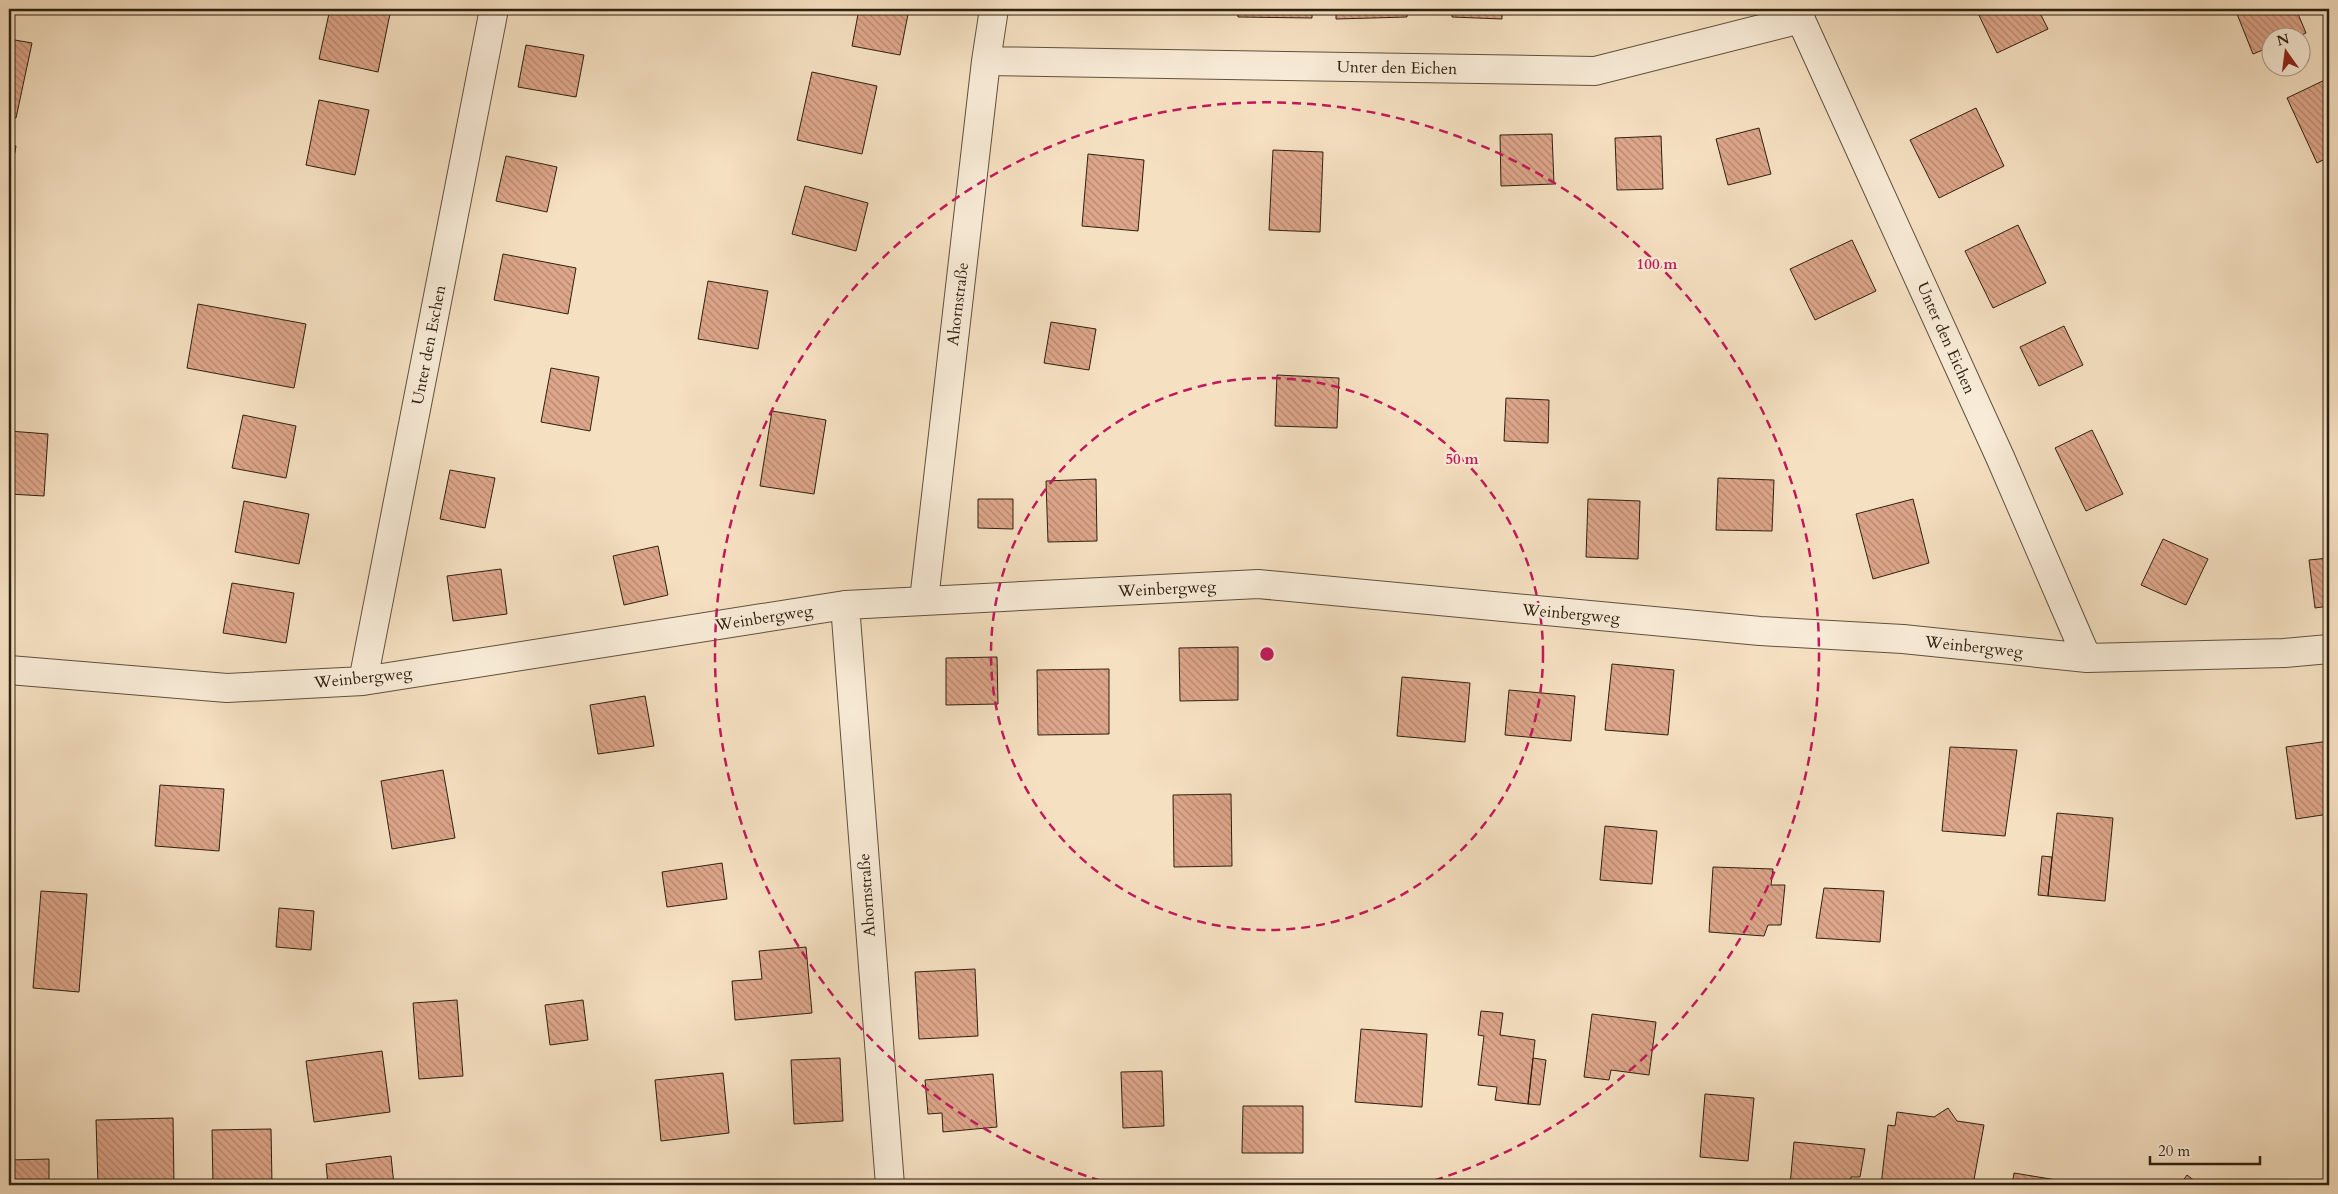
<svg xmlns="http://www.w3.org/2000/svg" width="2338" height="1194" viewBox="0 0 2338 1194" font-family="Cardo,serif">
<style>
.building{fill:url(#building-back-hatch);stroke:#2e2011}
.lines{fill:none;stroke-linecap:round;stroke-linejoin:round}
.street-casing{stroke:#60503d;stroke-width:30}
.street{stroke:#f8ebd7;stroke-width:28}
.ring{fill:none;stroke:#c2185b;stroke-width:2.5;stroke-dasharray:9 6}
.labels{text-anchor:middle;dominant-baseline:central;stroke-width:4.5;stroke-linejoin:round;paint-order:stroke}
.street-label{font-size:16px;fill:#2e2011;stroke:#f8ebd7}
.centre{fill:#c2185b;stroke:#f8ebd7;stroke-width:2.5}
.ring-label{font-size:15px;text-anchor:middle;font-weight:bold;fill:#c2185b;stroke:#f8ebd7;stroke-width:4.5;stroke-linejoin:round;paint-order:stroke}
</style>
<defs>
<pattern id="building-back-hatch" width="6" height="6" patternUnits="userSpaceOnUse" patternTransform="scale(1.25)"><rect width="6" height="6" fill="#dea68a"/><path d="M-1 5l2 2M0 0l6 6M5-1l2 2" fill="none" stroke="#b4876f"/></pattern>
</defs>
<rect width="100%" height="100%" fill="#f5e0c1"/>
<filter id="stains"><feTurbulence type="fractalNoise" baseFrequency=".004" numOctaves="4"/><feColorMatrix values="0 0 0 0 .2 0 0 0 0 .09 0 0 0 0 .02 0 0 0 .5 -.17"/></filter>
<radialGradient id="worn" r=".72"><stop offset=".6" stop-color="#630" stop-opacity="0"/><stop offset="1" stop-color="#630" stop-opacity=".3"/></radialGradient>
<!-- building -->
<path class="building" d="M330,9H391L378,72L319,59Z
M859,9H909L900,55L852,46Z
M1237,9H1312V18L1238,17Z
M1336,9H1407V17L1336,19Z
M1452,9H1502V19L1452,17Z
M1976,9H2038L2048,29L1997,53Z
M2235,9H2296L2306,33L2295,38H2270V47L2253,54Z
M9,39L32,43L16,118L9,116Z
M526,45L584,55L576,97L518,87Z
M812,72L877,86L862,154L797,140Z
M2329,78V157L2317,163L2287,98Z
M319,100L369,110L355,175L306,165Z
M1976,108L2004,166L1939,198L1910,140Z
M1759,128L1771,174L1728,185L1716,139Z
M1552,134L1554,184L1501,186L1500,135Z
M1661,136L1663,189L1617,190L1615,138Z
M9,144L16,146L9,186Z
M1273,150L1323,152L1320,232L1269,230Z
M1088,154L1144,160L1138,231L1082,226Z
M506,156L557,167L547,212L496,201Z
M805,186L868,203L856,251L792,234Z
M2018,225L2046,283L1993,308L1965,251Z
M1852,240L1876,291L1815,320L1790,269Z
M503,254L576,268L568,314L494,300Z
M708,281L768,291L758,349L698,339Z
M198,304L306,324L294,388L187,368Z
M1051,322L1096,329L1089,370L1044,363Z
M2064,326L2083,365L2039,386L2020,347Z
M551,368L599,377L590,431L541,422Z
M1277,375L1339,378L1337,428L1275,426Z
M1506,398L1549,400L1548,443L1504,441Z
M772,411L826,420L814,494L760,486Z
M243,415L296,426L286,478L232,468Z
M2092,430L2123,494L2086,511L2055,448Z
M9,431L48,434L44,496L9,494Z
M450,470L495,478L485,528L440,519Z
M1718,478L1774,480L1772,531L1716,530Z
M1096,479L1097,541L1048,542L1046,481Z
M978,499H1013V529L978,528Z
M1588,499L1640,501L1638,559L1586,557Z
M1913,499L1929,563L1873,579L1856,514Z
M244,501L309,514L299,564L235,552Z
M2163,539L2208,559L2186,605L2141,585Z
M658,546L668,595L624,605L613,556Z
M2329,558V606L2315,608L2309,560Z
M501,569L507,614L453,621L447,576Z
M232,583L294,593L286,643L223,633Z
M1238,647V700L1180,701L1179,648Z
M997,657L998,704L946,705V658Z
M1612,664L1674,670L1668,735L1605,730Z
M1109,669V734L1038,735L1037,670Z
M1402,677L1470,683L1465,742L1397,736Z
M1509,690L1575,696L1571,741L1505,735Z
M645,696L654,746L598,754L590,705Z
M2329,741V814L2296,819L2286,747Z
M1950,747L2017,750L2005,836L1942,831Z
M443,770L455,838L392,849L381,781Z
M160,785L224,789L219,851L155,846Z
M1231,794L1232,866L1174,867L1173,795Z
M2057,813L2113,818L2105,901L2048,896Z
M1605,826L1657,831L1652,884L1600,880Z
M2042,856L2052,857L2048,896L2038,895Z
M722,863L727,899L667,907L662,872Z
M1713,867L1773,869L1771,885H1785L1781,925H1768L1764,936L1709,932Z
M1824,888L1884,891L1880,942L1816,938Z
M41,891L87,894L79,992L33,988Z
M279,908L314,911L311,950L276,947Z
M806,947L812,1013L735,1020L732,981L762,979L759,951Z
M975,969L978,1036L919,1039L915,972Z
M457,1000L463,1076L419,1079L413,1003Z
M583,1000L588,1040L550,1045L545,1005Z
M1481,1011L1503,1013L1500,1035L1535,1040L1528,1104L1495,1100L1497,1087L1478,1085L1484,1036L1478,1035Z
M1592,1014L1656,1022L1649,1075L1611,1070L1609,1080L1584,1077Z
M1361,1029L1427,1034L1422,1107L1355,1102Z
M382,1051L390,1112L314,1122L306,1061Z
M840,1058L843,1121L794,1124L791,1060Z
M1533,1058L1546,1060L1540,1105L1528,1104Z
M1162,1071L1164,1126L1123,1128L1121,1072Z
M723,1073L729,1133L661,1141L655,1080Z
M993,1074L997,1127L943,1132L942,1113L928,1114L925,1080Z
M1705,1094L1754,1098L1748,1161L1700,1157Z
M1243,1106H1303V1153H1242Z
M1948,1108L1957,1121L1984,1125L1973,1185H1881L1888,1125L1895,1126L1897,1112L1934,1117Z
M173,1118L174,1185H98L96,1120Z
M271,1129L272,1185H213L212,1130Z
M1794,1142L1865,1149L1860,1177H1851L1850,1185H1790Z
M391,1156L394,1185H328L326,1164Z
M49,1159V1185H9V1160Z
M2014,1173L2087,1185H2012Z
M2187,1175L2200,1185H2180Z"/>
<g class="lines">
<defs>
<path id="street" d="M1796,9L2000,457L2087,658
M986,61L1595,71L1801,19
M924,600L986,61L994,9
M845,605L890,1185
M9,670L227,688L363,681L845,605L1258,584L1760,631L1903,639L2087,658L2284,653L2329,649
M363,681L494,9"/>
</defs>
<!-- street casing -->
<use href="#street" class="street-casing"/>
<!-- street -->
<use href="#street" class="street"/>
</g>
<!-- distance rings -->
<g class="ring">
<circle cx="1267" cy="654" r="276"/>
<path d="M1115 1185A552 552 0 1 1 1419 1185"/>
</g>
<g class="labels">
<!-- street labels -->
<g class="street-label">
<text transform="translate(1397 68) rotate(1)">Unter den Eichen</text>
<text transform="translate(958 304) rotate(-83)">Ahornstraße</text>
<text transform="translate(1946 338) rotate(66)">Unter den Eichen</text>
<text transform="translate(429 345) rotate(-79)">Unter den Eschen</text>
<text transform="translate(1167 589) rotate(-3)">Weinbergweg</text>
<text transform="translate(1571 614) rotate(5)">Weinbergweg</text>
<text transform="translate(764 618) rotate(-9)">Weinbergweg</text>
<text transform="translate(1974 647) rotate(6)">Weinbergweg</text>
<text transform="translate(363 678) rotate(-6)">Weinbergweg</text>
<text transform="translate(867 895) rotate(-94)">Ahornstraße</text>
</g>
</g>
<circle cx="1267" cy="654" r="8" class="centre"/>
<g class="ring-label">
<text x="1657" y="269">100 m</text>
<text x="1462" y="464">50 m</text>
</g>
<!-- margin -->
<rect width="2338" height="1194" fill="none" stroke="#f5e0c1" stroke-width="30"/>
<rect x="10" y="10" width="2318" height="1174" fill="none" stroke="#2e2011" stroke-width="2.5"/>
<rect x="15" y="15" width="2308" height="1164" fill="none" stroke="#2e2011"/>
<!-- north arrow -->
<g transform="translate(2286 52) rotate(346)"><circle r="24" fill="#f8ebd7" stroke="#a79a88"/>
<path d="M0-4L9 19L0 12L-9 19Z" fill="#8f2418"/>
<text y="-8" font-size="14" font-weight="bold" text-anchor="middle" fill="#2e2011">N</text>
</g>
<!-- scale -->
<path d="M2150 1156v8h110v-8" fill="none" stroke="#2e2011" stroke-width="2.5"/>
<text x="2158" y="1156" font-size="15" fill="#2e2011" stroke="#f8ebd7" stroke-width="4" paint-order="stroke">20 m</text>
<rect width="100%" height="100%" filter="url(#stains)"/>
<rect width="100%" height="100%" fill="url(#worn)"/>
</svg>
